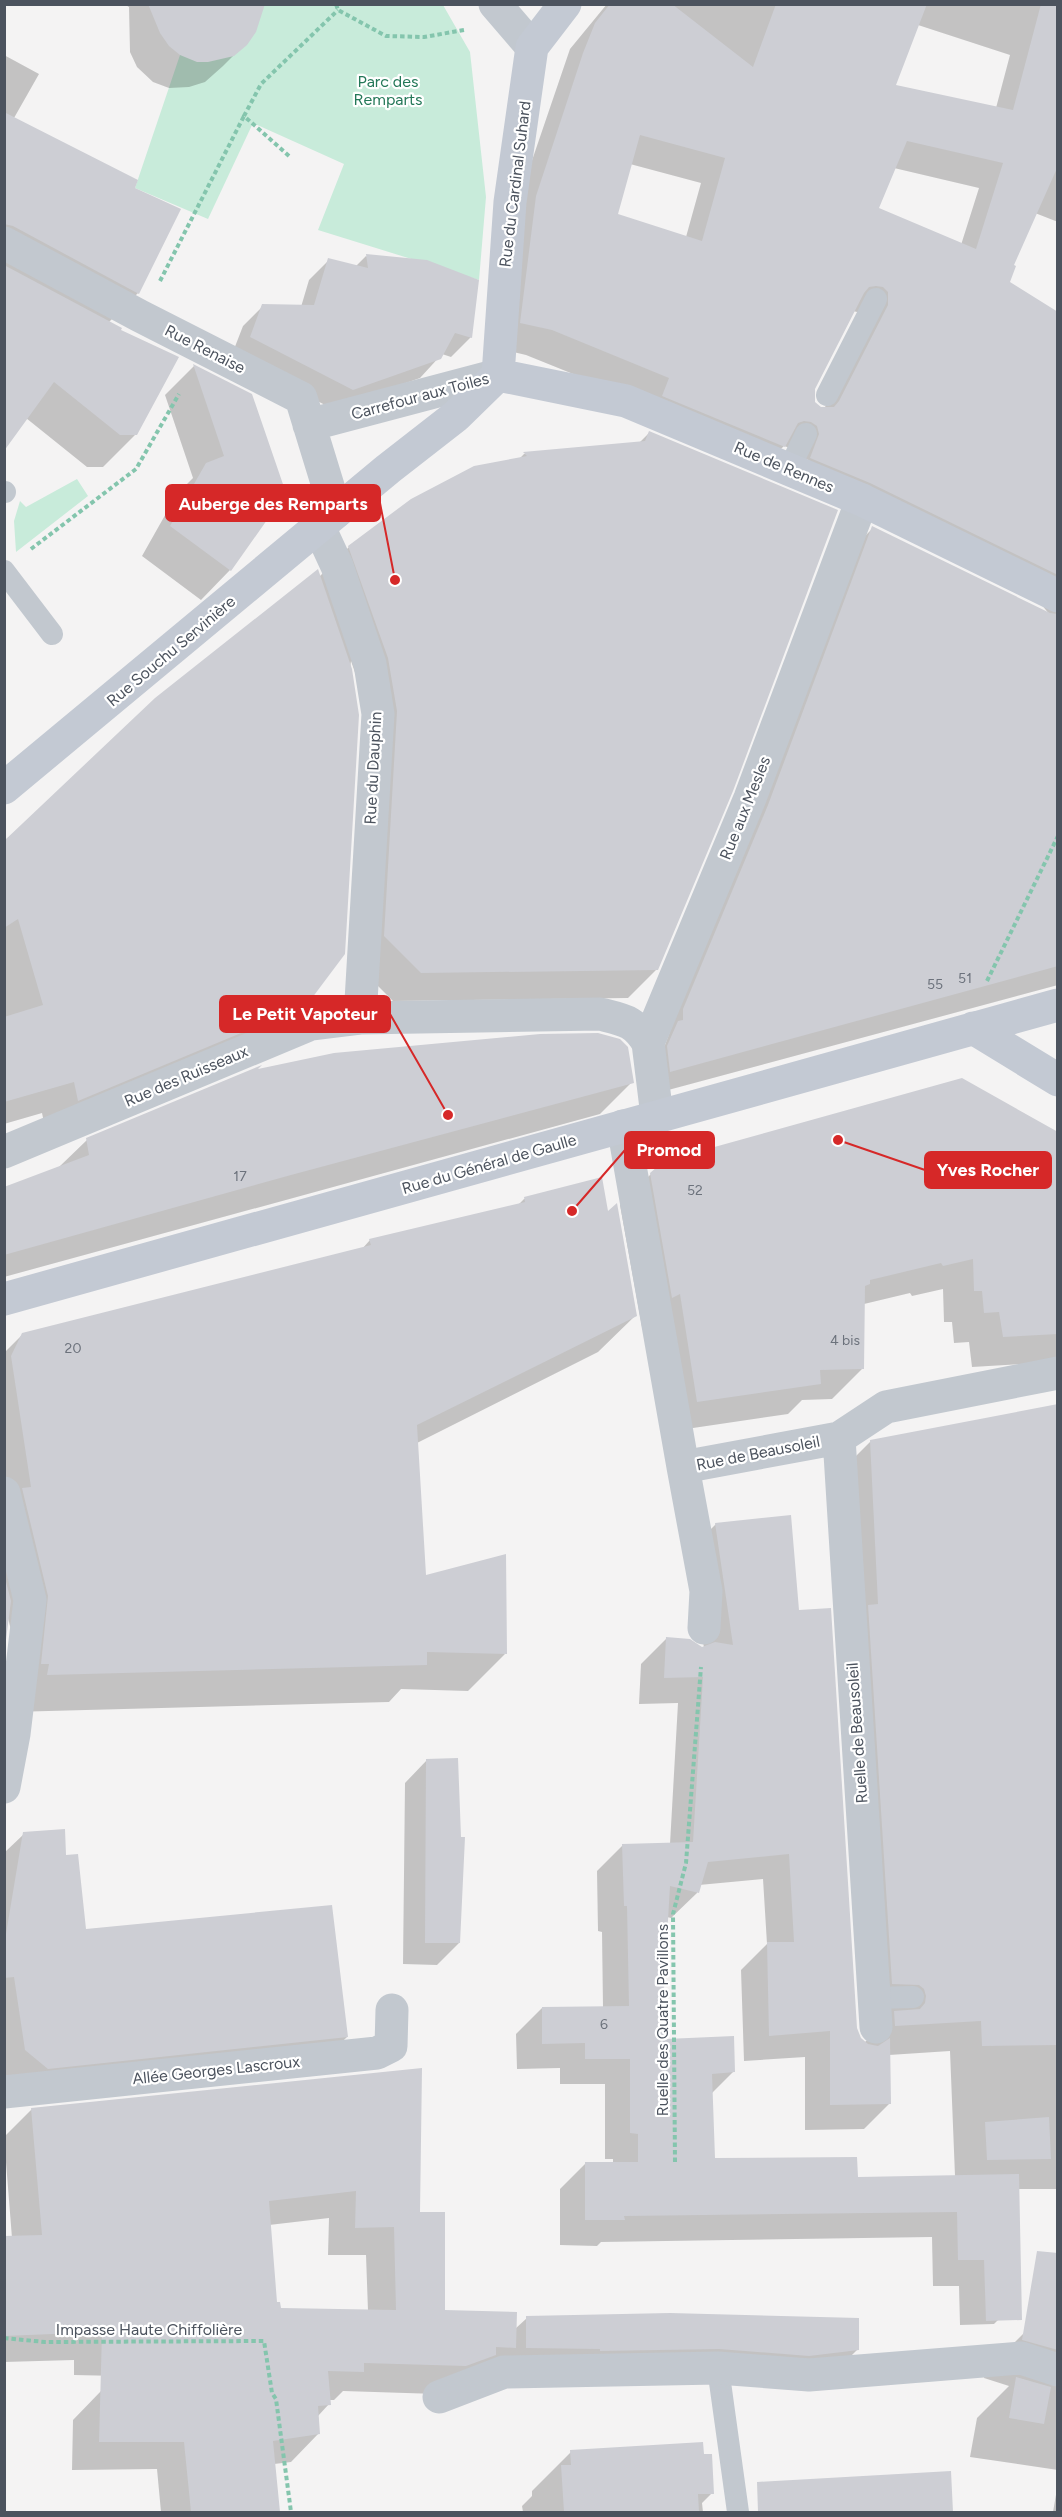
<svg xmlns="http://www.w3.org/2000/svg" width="1062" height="2517" viewBox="0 0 1062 2517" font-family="Figtree,sans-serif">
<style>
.green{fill:#c8ebda}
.shadow{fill:#0003;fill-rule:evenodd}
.building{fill:#cdced4;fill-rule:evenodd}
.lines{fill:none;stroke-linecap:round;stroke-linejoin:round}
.path{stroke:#84c5ad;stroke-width:4;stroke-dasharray:4.5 3;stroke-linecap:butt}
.lane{stroke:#c2c8cf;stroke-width:22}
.street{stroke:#c2c8cf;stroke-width:33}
.secondary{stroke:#c3c9d3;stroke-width:33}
.labels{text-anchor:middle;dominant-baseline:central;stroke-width:4.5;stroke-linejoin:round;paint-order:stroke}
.number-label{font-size:14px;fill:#6c727c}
.park-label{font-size:16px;fill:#247858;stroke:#fff}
.street-label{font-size:16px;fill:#4c535e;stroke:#fff}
.leader{fill:none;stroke:#d62828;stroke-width:2}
.callout-dot{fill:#d62828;stroke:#fff;stroke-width:2}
.callout{fill:#d62828;stroke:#d62828;stroke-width:2}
.callout-label{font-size:18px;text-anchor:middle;font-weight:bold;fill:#fff}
</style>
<rect width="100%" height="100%" fill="#f4f3f3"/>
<!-- green -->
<path class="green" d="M253,5H443L470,52L486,197L479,280L318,230L344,164L253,123L208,219L135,188L180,55L256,32Z
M77,479L88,496L16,552L14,521L20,501L26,507Z"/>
<!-- shadow -->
<path class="shadow" d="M124,4H259L251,38L223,66L205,82L189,87L169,88L153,82L137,67L130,52L129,7Z
M607,4H1058V222L1035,213L1012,266L1008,283L1058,313V985L646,1096L848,553L873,528L1050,615L1041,604L787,447L784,446L758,471L645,403L526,355L496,348L511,222L570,49ZM918,25L1010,55L996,108L894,86ZM630,164L701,183L686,237L616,215ZM894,168L979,188L961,245L877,209ZM853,311L857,312L864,331L824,409H821L814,403L813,389Z
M4,55L39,74L14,118L133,188L138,293L109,322L136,434L103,467H87L26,418L4,448Z
M366,256L471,337L451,357L442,354L420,378L333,409L231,357L243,326L263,306L301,307L309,280L329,260L356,266Z
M194,366L251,395L285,493L230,570L201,600L142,556L177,494L193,478L165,395Z
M649,433L657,969L628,998L393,1001L356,964L369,741L360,687L351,661L305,1005L272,1038L46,1132L42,1113L4,1124V841L319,577L349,547L519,459L524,454L639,443Z
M255,1072L632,1082L600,1114L4,1277V1189L59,1167L87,1140Z
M1058,1134V1362L972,1367L969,1342L954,1343L952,1322H944L943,1289L912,1296L910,1293L864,1304L863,1368L832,1399L802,1400L788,1414L666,1432L650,1323L642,1327L620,1205L651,1174Z
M601,1179L607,1214L636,1315L598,1352L417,1443L425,1577L505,1654L468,1691L401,1689L389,1702L11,1712L12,1634L8,1618L4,1643V1353L23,1334L362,1249L370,1240L518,1205L524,1199Z
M1058,1406V2189H1018L1020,2298L994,2324L960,2325L959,2286H933L932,2237L601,2242L597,2246L560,2245V2189L586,2163H613V2159H605V2084H560V2068L517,2069L516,2034L542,2008H603L602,1932L598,1931L597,1871L623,1845L670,1844L678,1703L639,1704L641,1664L667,1638L704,1648L690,1550L716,1524L798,1612L856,2028L860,2039L864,2043L890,2017L839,1473L871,1441ZM763,1879L767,1944L741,1970L744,2061L805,2057V2130L864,2129L890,2103L889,2055L950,2051L955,2176L857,2178L713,2160L711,2094L733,2072L665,2041L662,2007L667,1917L671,1918L697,1893L699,1885Z
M427,1760L459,1943L437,1965L403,1964L405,1783Z
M24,1834L65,1856L84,1931L347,2037L309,2074L4,2101V1853Z
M421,2070L419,2214L443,2311L515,2329L527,2318L858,2349L834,2373L695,2372L437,2394L343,2391L334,2400H329V2404L318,2416L319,2433L291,2462L274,2464L278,2512H161L157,2469L72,2470L73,2420L101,2391L163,2377L74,2375V2360L4,2362V2238H12L4,2137L32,2109ZM329,2218L328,2255H366L368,2311L279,2310L275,2304L269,2225Z
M1024,2333L1058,2337V2470L970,2457L977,2418L1009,2386L984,2378L985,2372Z
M571,2452L712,2493L702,2503L703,2512H523L522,2506L532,2496V2491Z
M950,2473L952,2512H804L838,2479Z
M1058,2483V2512H1053Z"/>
<!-- building -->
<path class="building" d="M148,4H265L256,32L247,45L234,56L208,62H197L180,55L169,46L160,33Z
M610,4H672L753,67L776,4H927L896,85L1013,110L1041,4H1058V166L1014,265L1016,266L1010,282L1058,312V575L870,483L810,458L819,434L817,426L811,422L804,421L798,423L785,447L662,396L669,378L552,330L520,323L536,196L583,53L595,23ZM640,135L725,158L702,241L618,214ZM907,141L1003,163L976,249L879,208ZM876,286L883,287L888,292V305L839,401L834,407H821L815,402V389L864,293L869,287Z
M4,112L138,180L135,188L181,209L139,294L13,226L4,224Z
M366,254L427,260L479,280L472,338L455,333L441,359L353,390L250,337L262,304L314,305L328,258L368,268Z
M4,265L122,328L121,330L179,357L137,435H120L54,382L4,451Z
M193,364L252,394L286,493L231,571L170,526L206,463L224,456Z
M649,431L838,510L733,791L658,970L421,973L384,936L397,711L388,658L348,546L411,499L474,466L527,456L523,452L645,441Z
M872,526L1050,613L1058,614V966L670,1072L667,1046L678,1021L683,1020V1009L768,805Z
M318,569L352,669L359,715L345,954L306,1006L78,1101L74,1082L4,1102V1017L43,1005L18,919L4,928V841L155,698Z
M598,1033L620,1039L628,1047L634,1083L291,1175L4,1255V1187L89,1155L86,1138L262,1065L258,1069L334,1053L540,1034Z
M962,1078L1058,1132V1334L1003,1337L999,1312L984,1313L982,1291H974L973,1259L943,1266L941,1263L870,1280V1284L865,1286L864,1369L820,1370L821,1384L697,1402L680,1294L672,1298L650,1173L664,1161Z
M602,1177L608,1211L617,1203L637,1316L417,1425L426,1575L506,1554L507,1654L427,1652V1665L47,1675L49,1664H41L48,1596L22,1488L31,1487L11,1356L22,1333L371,1245L369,1239L525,1202L524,1197Z
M1058,1404V2045L982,2046L981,2021L895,2026L894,2011L920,2009L925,2003L926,1996L924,1989L919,1985L892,1984L868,1605L878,1604L870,1440Z
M791,1515L799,1610L831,1608L857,2028L861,2038L868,2044L878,2046L890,2038L891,2104L830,2105V2031L769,2036L767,1942H794L789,1854L708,1862L699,1893L670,1886L663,2006H667L666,2039L734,2036L735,2072L712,2074L715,2158L857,2157L858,2177L1019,2174L1022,2320L986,2321L984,2260H958L957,2212L624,2216L625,2220H585V2162H638V2134L630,2133V2059H585V2043L542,2044V2007L629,2006L627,1906H624L622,1844L693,1842L703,1677L664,1678L666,1637L690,1639L702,1647L715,1642L733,1645L715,1523Z
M4,1574L11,1601L4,1655Z
M458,1758L461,1837H465L460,1943H425L426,1759Z
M65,1829L66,1855L78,1854L86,1929L332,1905L348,2037L48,2069L25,2050L14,1977L4,1978V1946L23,1832Z
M422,2068L420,2212H445V2310L517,2312L516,2348L496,2347V2355L466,2366L364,2363V2372L328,2371L331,2405L318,2406L320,2434L273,2441L280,2512H191L184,2442H99L102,2332L4,2336V2236L42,2235L31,2108ZM356,2191L355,2228L394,2227L396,2310L281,2308L280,2302H277L269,2201Z
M1049,2117L1051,2159L987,2160L985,2122Z
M1037,2251L1058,2253V2350L1022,2340Z
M670,2313L859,2318V2350L809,2356L719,2349L600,2351V2349L526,2348V2316Z
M1016,2377L1051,2387L1044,2424L1009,2418Z
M703,2442L704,2454H712L714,2494H698L699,2512H564L561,2465H571L570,2450Z
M951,2471L953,2512H758L757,2482Z"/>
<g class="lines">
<!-- path -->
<path class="path" d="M336,4L338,10L386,36L424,37L464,30
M289,156L244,116L261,84L338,10
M160,281L244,116
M31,549L136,469L179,394
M987,981L1058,836
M675,2162L673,1914L686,1863L701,1667
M4,2338L45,2342L264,2341L272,2393L276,2399L291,2512"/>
<!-- lane -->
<path class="lane" d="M827,395L876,299
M789,469L806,434
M4,492H5
M4,571L52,634
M874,1998L913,1997
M718,2368L738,2512"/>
<!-- street -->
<path class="street" d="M495,4L532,47
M4,243L140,316L301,398L336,512
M309,425L498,375
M319,527L337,566L370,664L378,714L360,1018
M657,1116L648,1043L750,798L862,500
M623,1126L683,1467L839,1438L886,1407L1058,1373
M4,1152L311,1024L360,1018L600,1014C624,1020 635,1021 648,1043
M839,1438L876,2027
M683,1467L706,1591L704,1628
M4,1493L30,1600L14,1734L4,1787
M4,2092L377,2053L391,2046L392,2010
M439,2397L504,2372L718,2368L809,2375L1021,2358L1058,2370"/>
<!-- secondary -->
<path class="secondary" d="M498,375L626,401L862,500L1058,596
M498,375L510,202L532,47L565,4
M4,788L388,469L456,416L498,375
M973,1028L1058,1080
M4,1299L1058,1005"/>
</g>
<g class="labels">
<!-- number labels -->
<g class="number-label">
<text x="965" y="978">51</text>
<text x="935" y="984">55</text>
<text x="240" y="1176">17</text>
<text x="695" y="1190">52</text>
<text x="845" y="1340">4 bis</text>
<text x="73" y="1348">20</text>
<text x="604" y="2024">6</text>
</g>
<!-- park labels -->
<g class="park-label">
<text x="388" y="81">Parc des<tspan x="388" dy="18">Remparts</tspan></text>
</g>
<!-- street labels -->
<g class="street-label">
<text transform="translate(515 184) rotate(-83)">Rue du Cardinal Suhard</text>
<text transform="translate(205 349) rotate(27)">Rue Renaise</text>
<text transform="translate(420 396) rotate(-15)">Carrefour aux Toiles</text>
<text transform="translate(784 467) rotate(23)">Rue de Rennes</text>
<text transform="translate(171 651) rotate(-40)">Rue Souchu Servinière</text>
<text transform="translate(373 768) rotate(-87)">Rue du Dauphin</text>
<text transform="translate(745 808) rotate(-68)">Rue aux Mesles</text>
<text transform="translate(186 1076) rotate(-23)">Rue des Ruisseaux</text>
<text transform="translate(489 1164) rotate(-16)">Rue du Général de Gaulle</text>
<text transform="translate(758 1453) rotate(-11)">Rue de Beausoleil</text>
<text transform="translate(857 1733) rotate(-94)">Ruelle de Beausoleil</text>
<text transform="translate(662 2020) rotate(-90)">Ruelle des Quatre Pavillons</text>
<text transform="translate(216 2070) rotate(-6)">Allée Georges Lascroux</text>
<text x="149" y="2329">Impasse Haute Chiffolière</text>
</g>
</g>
<!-- callouts -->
<path class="leader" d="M395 580L380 503M448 1115L390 1014M572 1211L625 1150M838 1140L925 1170"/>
<g class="callout-dot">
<circle cx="395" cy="580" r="6"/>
<circle cx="448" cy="1115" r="6"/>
<circle cx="572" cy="1211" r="6"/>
<circle cx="838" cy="1140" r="6"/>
</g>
<g class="callout">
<rect x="166" y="485" width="214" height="36" rx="6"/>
<rect x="220" y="996" width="170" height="36" rx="6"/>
<rect x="625" y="1132" width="89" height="36" rx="6"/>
<rect x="925" y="1152" width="126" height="36" rx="6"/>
</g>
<g class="callout-label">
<text x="273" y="510">Auberge des Remparts</text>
<text x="305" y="1020">Le Petit Vapoteur</text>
<text x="669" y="1156">Promod</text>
<text x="988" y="1176">Yves Rocher</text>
</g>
<!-- border -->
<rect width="1062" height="2517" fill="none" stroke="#4c535e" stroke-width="12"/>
</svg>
